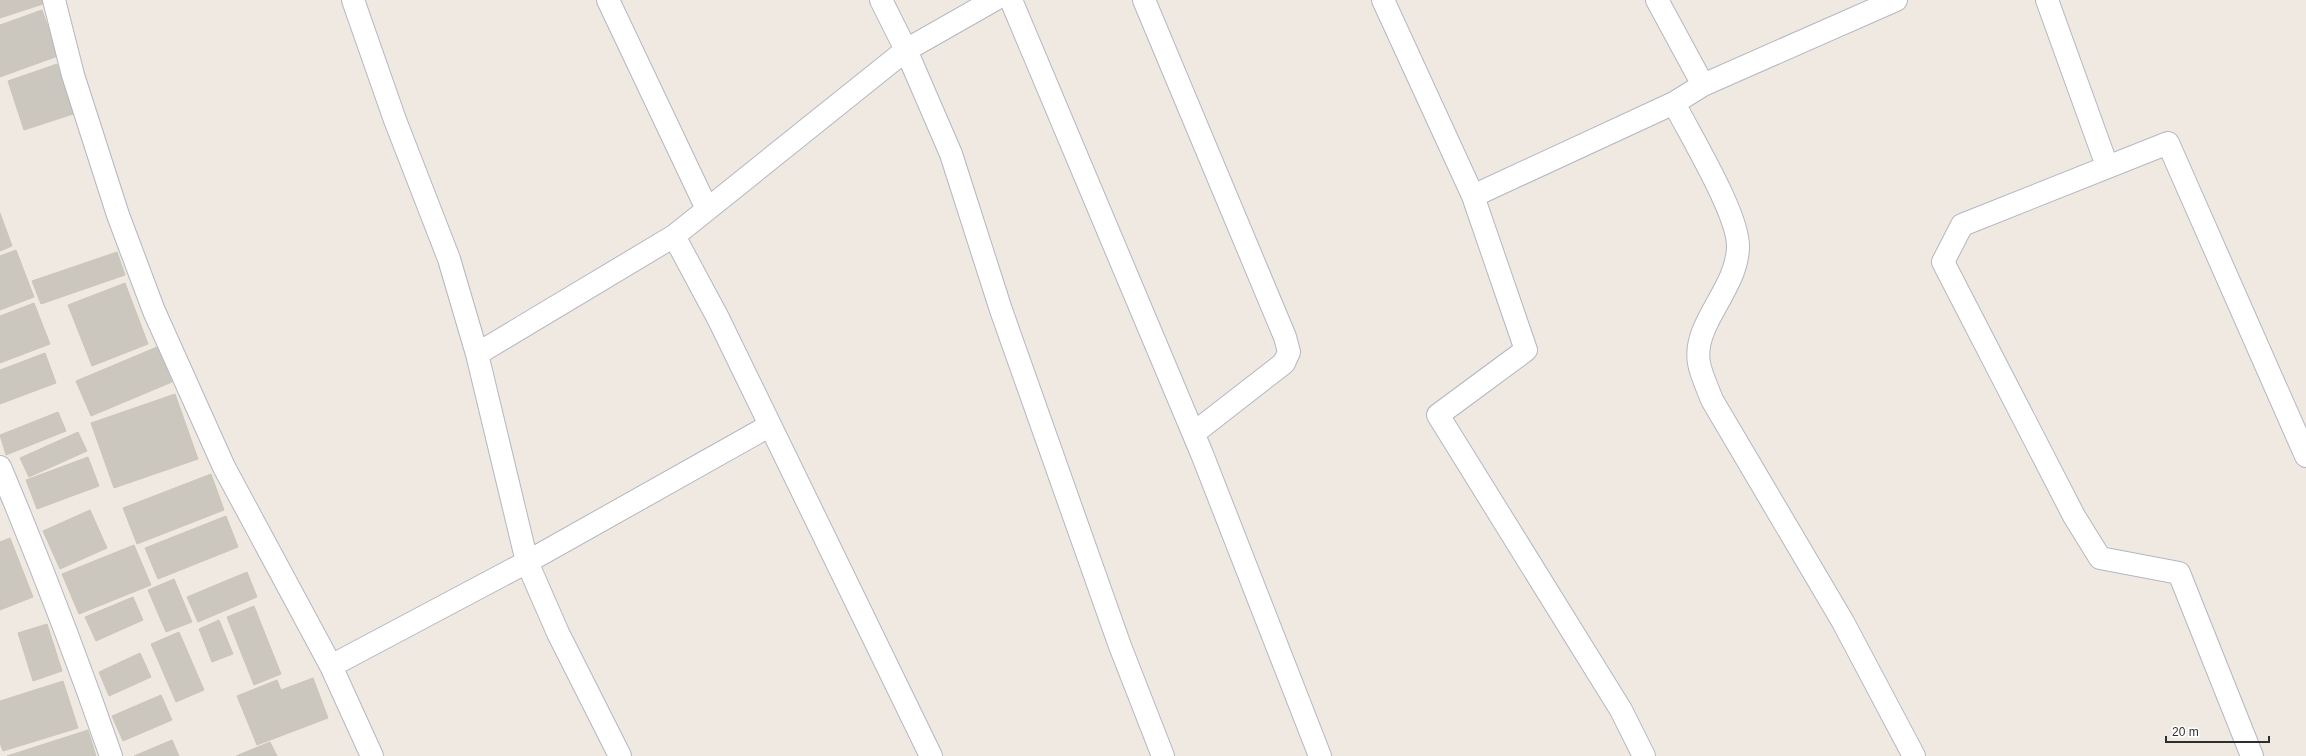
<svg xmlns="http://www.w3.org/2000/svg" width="2306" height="756" viewBox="0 0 2306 756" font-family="Helvetica,sans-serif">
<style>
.building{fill:#cbc7bf;stroke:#cbc5ba}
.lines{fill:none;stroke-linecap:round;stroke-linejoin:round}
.minor-casing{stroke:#b4b7c1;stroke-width:24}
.minor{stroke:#fff;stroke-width:22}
</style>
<rect width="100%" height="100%" fill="#efe9e1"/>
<!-- building -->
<path class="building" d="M0,0H42L43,4L0,18Z
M42,10L58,56L0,77V25Z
M57,64L73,114L24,130L8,81Z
M0,213L12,246L0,251Z
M16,250L34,297L0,310V256Z
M117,252L125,275L41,304L32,281Z
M125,283L148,344L92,366L68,305Z
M34,303L50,344L0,363V316Z
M157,347L172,382L91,416L76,381Z
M45,353L56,383L0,404V370Z
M175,394L198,459L114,488L91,423Z
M58,412L66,431L6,455L0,435Z
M78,432L87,451L29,477L20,458Z
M88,457L99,486L37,509L26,480Z
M211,474L224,510L137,544L123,508Z
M90,510L107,548L60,569L43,531Z
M226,516L238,547L158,579L145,548Z
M10,538L33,597L0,610V542Z
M134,545L151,585L79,614L62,574Z
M247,572L257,597L198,622L187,597Z
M174,579L192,622L166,632L148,590Z
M133,597L143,620L96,641L85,617Z
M254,606L281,674L254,685L227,617Z
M219,620L233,654L212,662L199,629Z
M47,624L62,671L33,681L18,633Z
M179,632L204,690L176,702L151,644Z
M140,653L151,677L109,696L99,672Z
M313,678L328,718L257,745L237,696L277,680L281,690Z
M63,681L78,728L3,751L0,743V701Z
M161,695L172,720L123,741L112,716Z
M88,730L96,756H7Z
M172,740L179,756H134Z
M270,742L277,756H236Z"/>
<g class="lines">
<defs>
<path id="minor" d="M54,0L73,75L118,215L154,311L224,467L331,666L372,756
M353,0L395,120L449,259L477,354L527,562L558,633L620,756
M608,0L707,209
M881,0L906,50L951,154L1001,310L1120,646L1163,756
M1011,0L1202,454L1320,756
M1144,0L1285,337L1289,352L1284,363L1194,433
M1383,0L1473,196L1526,350L1438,415L1621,710L1644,756
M1657,0L1703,85
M2047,0L2107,166
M1674,103C1690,135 1739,215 1738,247C1737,290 1692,324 1699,363C1701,375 1708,389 1712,400L1843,622L1914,756
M1473,196L1674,103L1703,85L1896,0
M674,236L718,318L931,756
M477,354L674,236L906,50L994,0
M0,467C40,562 77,658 111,756
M331,666L527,562L769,426
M2252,756L2179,573L2100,558L2074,516L1943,262L1962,225L2168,143L2306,456"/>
</defs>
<!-- minor casing -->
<use href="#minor" class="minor-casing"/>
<!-- minor -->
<use href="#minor" class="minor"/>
</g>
<!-- scale -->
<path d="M2166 736v6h103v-6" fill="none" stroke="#2e2e2e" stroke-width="2"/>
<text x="2172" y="736" font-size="12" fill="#2e2e2e" stroke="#ffffff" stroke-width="3" paint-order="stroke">20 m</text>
</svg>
